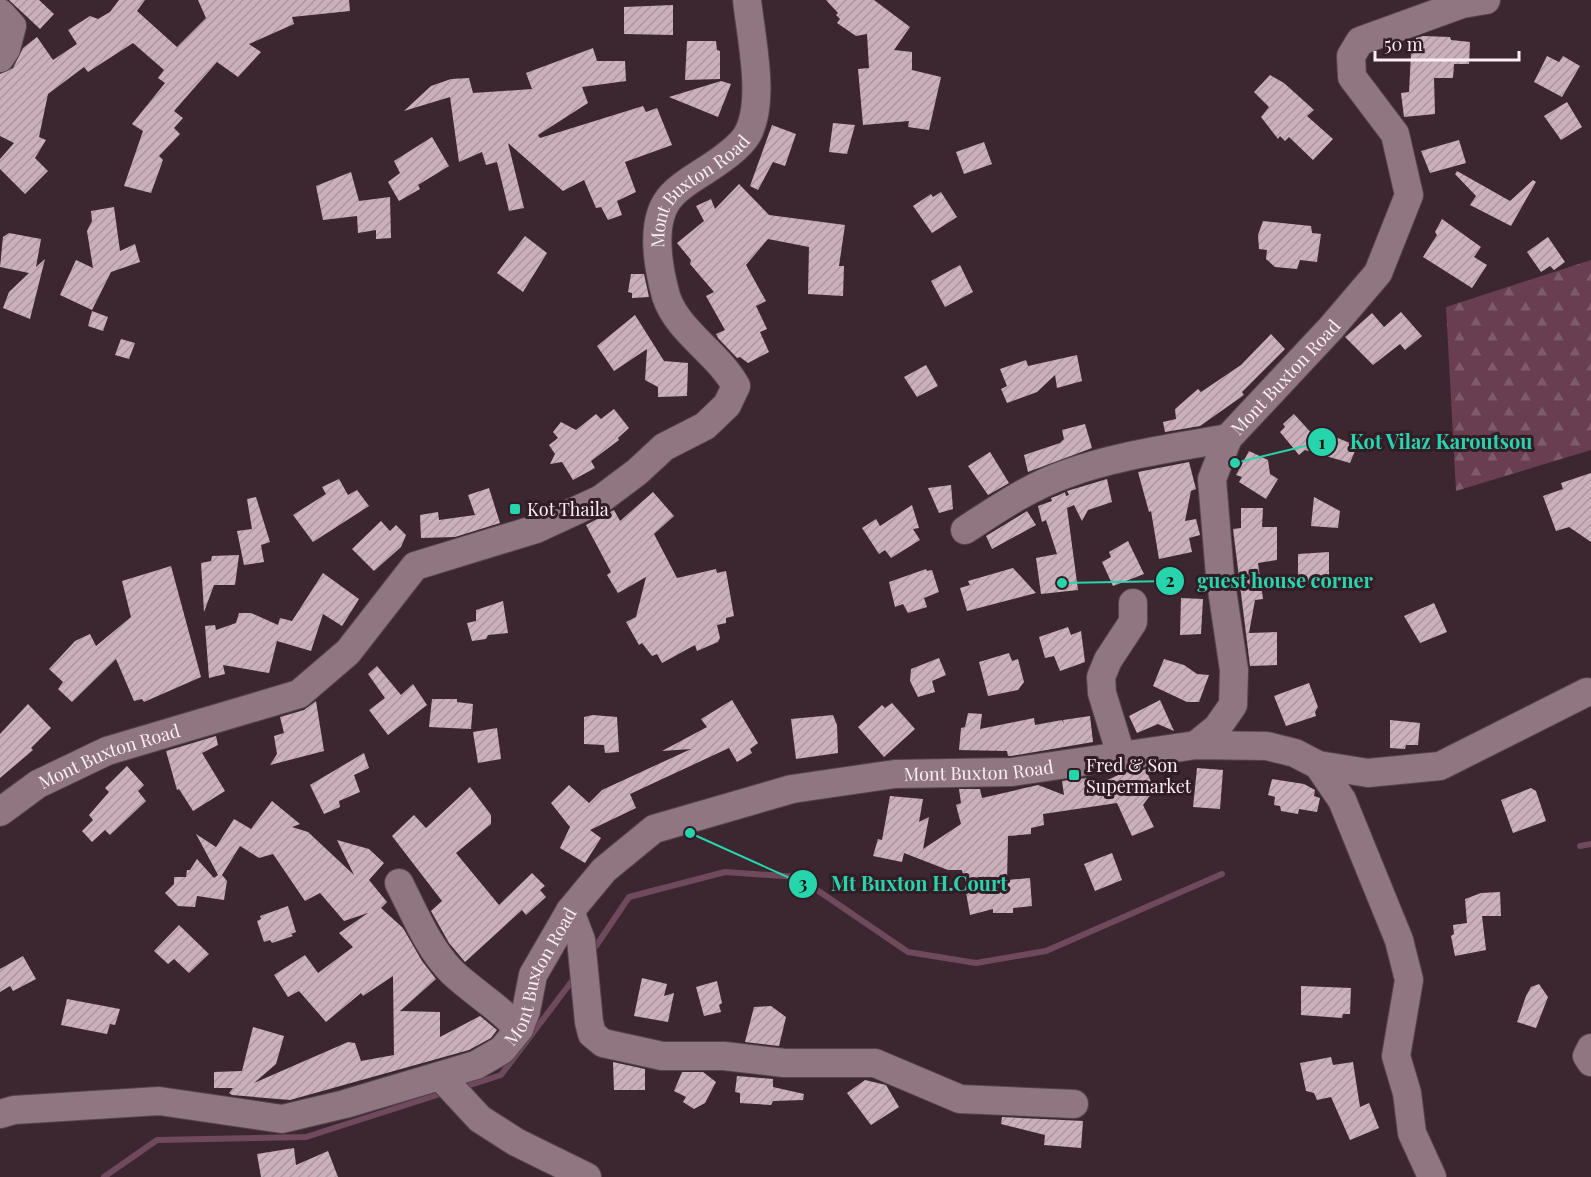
<svg xmlns="http://www.w3.org/2000/svg" width="1591" height="1177" viewBox="0 0 1591 1177" font-family="'Playfair Display',serif">
<style>
.forest{fill:url(#forest-firs)}
.lines{fill:none;stroke-linecap:round;stroke-linejoin:round}
.stream{stroke:#6f4a5c;stroke-width:6}
.building{fill:url(#building-hatch)}
.minor-casing{stroke:#56454d;stroke-width:30}
.minor{stroke:#907680;stroke-width:28}
.poi-dot{fill:#27d5ad;stroke:#321d26;stroke-width:2}
.labels{text-anchor:middle;dominant-baseline:central;stroke-width:6;stroke-linejoin:round;paint-order:stroke}
.street-label{font-size:18px;fill:#fceef3;stroke:#321d26}
.poi-label{font-size:18px;fill:#fceef3;stroke:#321d26;text-anchor:start}
.leader{fill:none;stroke:#27d5ad;stroke-width:2}
.callout-dot{fill:#27d5ad;stroke:#321d26;stroke-width:2}
.mark-label{font-size:18px;text-anchor:middle;font-weight:bold;fill:#111}
.callout-label{font-size:20px;text-anchor:middle;font-weight:bold;fill:#27d5ad;stroke:#321d26;stroke-width:6;stroke-linejoin:round;paint-order:stroke}
</style>
<defs>
<pattern id="forest-firs" width="22" height="20" patternUnits="userSpaceOnUse" patternTransform="scale(1.5)"><rect width="22" height="20" fill="#683e50"/><path d="M5 1l3.5 6h-7zM16 11l3.5 6h-7z" fill="#7e5a6a"/></pattern>
<pattern id="building-hatch" width="6" height="6" patternUnits="userSpaceOnUse" patternTransform="scale(1.5)"><rect width="6" height="6" fill="#cbb0bb"/><path d="M-1 1l2-2M0 6l6-6M5 7l2-2" fill="none" stroke="#ab969e"/></pattern>
</defs>
<rect width="100%" height="100%" fill="#3c2730"/>
<!-- forest -->
<path class="forest" d="M1591,260V450L1456,491L1446,307Z"/>
<g class="lines">
<!-- stream -->
<path class="stream" d="M1580,846L1591,844
M596,946L629,897L725,872L798,877L908,952L976,963L1046,951L1222,874
M470,1085L501,1075L572,981
M104,1177L157,1140L306,1137L437,1095"/>
</g>
<!-- building -->
<path class="building" d="M9,0H39L54,14L40,29Z
M119,0H145L137,11L177,47L206,18L198,0H349L350,11L292,17L294,24L249,44L261,52L238,77L217,62L174,111L183,118L174,128L180,134L159,156L163,160L151,193L124,186L143,131L132,124L165,83L158,78L164,70L133,43L88,72L84,67L48,94L39,137L46,140L35,158L48,171L25,194L0,169V159L14,143L0,136V74L13,68L23,48L37,37L53,60L77,44L68,30L90,16L98,19L110,12Z
M826,0H874L910,27L894,50L912,52V70L941,77L929,130L908,127L909,121L863,125L858,69L869,68L867,34L856,36L837,23L840,19L836,15L838,13Z
M673,5V35L624,34V7Z
M1423,36L1450,37L1451,40L1470,42L1469,64H1454L1453,78H1434L1435,114L1404,117L1401,93L1409,92L1411,54L1416,52V38Z
M687,41H716L717,50L720,51V79L685,80Z
M593,48L597,61H625L626,81L582,87L588,103L538,135L540,138L643,106L646,112L657,108L672,145L625,162L636,192L617,201L622,215L608,220L601,207L596,208L584,180L563,191L508,143L524,208L509,211L497,162L486,165L482,152L459,162L450,97L404,111L431,86L451,79L469,78L473,93L532,89L526,73Z
M1547,56L1559,62L1563,56L1580,66L1562,97L1534,82Z
M1270,75L1284,83L1314,110L1307,116L1333,139L1313,160L1289,137L1285,141L1280,136L1278,139L1261,117L1269,107L1254,92Z
M721,81L731,84L718,117L669,97Z
M1567,102L1582,127L1561,140L1544,116Z
M833,123L855,125L847,154L829,152Z
M772,125L796,134L785,166L773,162L758,190L750,186Z
M432,137L449,166L418,185L420,189L399,201L388,182L400,173L394,161Z
M1459,140L1466,163L1430,173L1421,151Z
M984,142L992,164L964,174L956,152Z
M1457,171L1510,201L1533,180L1536,182L1511,226L1470,205L1476,196L1455,174Z
M351,172L359,201L390,197L391,238L376,239V230L358,233L357,216L323,220L316,186Z
M739,184L769,215L845,225L839,266H844L843,296L808,294L809,247L768,239L746,265L766,301L756,306L767,329L760,332L769,352L748,363L740,357L737,358L718,338L716,334L725,330L706,296L714,292L690,264L691,260L677,243L704,221L696,206L711,199L715,209Z
M941,192L957,217L932,233L913,206L931,194L933,197Z
M114,207L120,251L135,244L140,262L111,272L92,310L60,295L76,260L93,268L87,231L92,221L91,211Z
M1442,219L1481,247L1474,257L1487,265L1472,288L1423,257L1437,235L1435,232Z
M1263,221L1311,226L1312,233L1321,234L1317,262L1300,260L1297,269L1275,267L1266,259L1267,250L1259,249L1258,235Z
M9,233L41,239L36,267L45,259L30,319L3,308L9,292L29,273L0,267L3,237Z
M525,236L547,253L523,292L497,273Z
M1548,237L1565,262L1554,270L1550,266L1541,272L1527,252Z
M960,265L973,292L945,307L931,281Z
M631,274H644L649,297L632,298V293L628,292Z
M92,311L108,317L103,331L88,326Z
M1401,312L1422,336L1405,350L1400,344L1373,365L1345,337L1372,313L1384,327Z
M635,315L664,361L688,363L687,396L658,397V387L645,380L647,349L614,371L597,346Z
M1271,334L1285,349L1242,392L1244,395L1200,426L1165,432L1163,422L1176,419L1175,409L1198,389L1201,392L1241,365Z
M121,339L135,343L129,359L115,355Z
M1077,355L1082,381L1057,388L1055,375L1037,392L1007,403L1001,389L1007,386L1000,369L1026,360L1028,366Z
M926,365L938,386L917,397L904,377Z
M614,409L629,428L618,438L619,440L591,461L595,468L573,480L562,462L550,464L555,454L549,445L558,438L553,432L561,422L576,430L596,414L601,419Z
M1294,414L1324,447L1328,434L1357,446L1350,463L1305,450L1299,455L1280,432L1285,427L1283,424Z
M1085,424L1092,448L1028,472L1024,455L1060,443L1064,439L1062,430Z
M1249,451L1268,460L1270,474L1278,479L1266,499L1239,482L1242,477L1236,475Z
M990,452L1009,483L988,495L968,466Z
M1189,462L1196,489L1191,491L1185,521L1196,519L1200,535L1189,538L1192,552L1159,559L1151,511L1149,512L1138,472Z
M1591,473V542L1569,527L1556,531L1543,496L1563,489L1561,483Z
M339,479L348,495L357,490L369,506L313,542L293,515L326,494L322,487Z
M1107,479L1112,502L1088,510L1082,521L1074,505L1067,508L1078,590L1041,594L1036,558L1057,554L1046,520L1042,522L1038,506L1052,501L1051,498L1059,495L1065,492L1066,496L1069,495L1067,491Z
M951,485L953,509L939,513L928,488Z
M489,488L500,523L455,537L421,538L420,515L438,512L439,520L475,515L468,495Z
M653,492L674,516L654,534L677,578L716,569L717,573L726,571L734,616L726,618V623L717,625L720,638L718,642L697,651L695,645L662,663L657,654L652,656L642,643L639,645L626,622L636,617L646,577L618,593L607,575L611,572L586,525L614,510L620,521Z
M256,497L270,542L261,545L264,562L244,565L237,531L252,529L247,499Z
M1314,497L1340,511L1338,528L1311,526Z
M912,505L919,528L913,529L920,540L891,558L885,550L879,554L862,528L876,519L880,526Z
M1241,508H1263L1262,527H1277V560L1258,563L1263,599L1255,600L1249,633L1277,632V665L1250,666L1233,529L1241,528Z
M1027,511L1036,525L992,549L986,536Z
M381,521L390,531L396,525L406,535L401,547L374,571L352,549Z
M1128,541L1144,574L1113,586L1102,562L1111,557L1109,552Z
M1329,552V583L1298,584V554Z
M239,555L235,585H214L204,612L201,563L211,561L212,556Z
M171,566L201,677L144,702L142,699L134,701L116,659L72,702L58,689L63,682L49,669L75,641L90,634L96,646L131,617L122,581Z
M1013,568L1036,593L967,611L960,588L970,585L968,581Z
M926,569L927,571L932,570L939,592L924,598L927,607L908,613L903,604L895,607L889,582Z
M323,573L359,599L342,626L323,614L311,651L277,641L269,673L223,665L225,674L209,678L205,626L215,625L216,630L236,623L239,613H251L278,625L280,618L292,621Z
M1181,598L1203,599L1201,634L1180,635Z
M503,601L508,633L488,635L486,639L472,641L467,623L476,621V610Z
M1434,603L1447,632L1420,643L1404,616Z
M1068,627L1071,635L1081,631L1085,662L1060,671L1054,656L1045,658L1039,637Z
M1009,653L1012,661L1018,659L1024,682L1018,690L988,696L979,662Z
M939,658L946,675L932,681L935,692L918,697L910,681L911,669Z
M1164,659L1184,665L1197,674L1209,675L1199,702H1187L1153,686Z
M377,666L401,695L413,684L427,705L388,735L369,710L385,698L368,674Z
M1309,683L1318,707L1315,712L1316,716L1286,726L1274,696Z
M432,699H457V702L473,704L471,729L429,727Z
M732,700L758,743L750,749L752,753L737,762L729,748L630,794L636,808L590,830L601,838L585,863L560,848L570,827L551,803L569,785L589,803L602,790L691,749L662,751L707,727L701,719Z
M1160,700L1174,731L1158,724L1137,733L1129,716Z
M316,701L324,751L270,765L277,754L274,736L284,733L280,717L304,710Z
M892,703L915,729L884,757L858,727L882,705L885,708Z
M28,704L51,728L31,748L33,750L0,778V734Z
M968,713L982,714L980,729L1034,718L1035,725L1062,720L1064,724L1063,720L1090,716L1093,742L1011,756H1008L1007,751L959,750L961,728L965,727Z
M593,715L617,717L619,752L605,753L604,745L584,744V717Z
M833,715L837,725L838,753L796,759L791,719Z
M1390,720L1420,723L1418,745H1406L1405,749L1390,748Z
M497,728L501,759L478,763L473,732Z
M216,736L218,745L202,753L225,791L193,811L179,789L177,790L166,751Z
M364,753L369,768L354,775L360,792L339,801L340,807L324,814L310,785Z
M127,766L144,785L138,791L146,801L110,835L105,830L92,842L82,831L93,820L89,815L109,792L105,788Z
M1197,768L1223,770L1220,809L1193,807Z
M1146,769L1154,790L1143,805L1154,827L1132,836L1117,803L1043,814L1044,825L1031,828V834L1008,836L1007,880L1030,878L1032,906L1013,908V913H993V909L970,915L962,870H948L904,853L902,862L873,856L878,839L882,840L890,796L923,799L919,822L929,817L923,849L961,824L956,805L961,803L959,789H980L982,798L1038,785L1064,795L1062,781L1087,778L1088,783L1094,782V786L1125,772L1134,773Z
M1272,779L1304,784L1315,790L1314,796L1320,798L1317,812L1299,809L1298,814L1281,811L1280,806L1274,805L1275,797L1268,795Z
M470,787L491,815V824L456,853L499,905L532,873L545,886L540,890L546,897L526,915L522,910L465,962L449,943L431,911L442,901L392,836L414,815L426,828Z
M1531,788L1536,791L1546,821L1513,833L1501,800Z
M272,801L300,824L292,827L308,832L354,875L337,840L369,849L384,863L369,880L387,902L381,908L403,928L422,961L436,979L400,1011L440,1012V1037L480,1016L497,1030L491,1038L469,1050L290,1100L232,1095L229,1093L233,1088H214V1072L242,1071L253,1027L284,1036L276,1064L254,1083L348,1042L355,1043L361,1061L394,1055L393,976L363,996L361,993L326,1022L299,991L288,997L274,975L305,955L318,973L353,947L339,933L368,913L344,921L320,893L305,901L273,854L259,858L240,846L222,875L227,881L224,900L197,896L195,907L178,906L165,893L174,884V877H186L187,870H190L197,859L214,878L218,875L196,834L216,847L234,819L251,829Z
M1112,853L1122,880L1095,891L1084,864Z
M1500,892L1501,916H1482L1486,950L1455,956L1451,936L1454,934L1453,925L1467,923L1465,899L1481,893Z
M288,906L296,932L291,934L293,936L272,943L270,940L264,942L257,921L261,919L260,916Z
M179,925L209,954L189,973L174,959L168,964L154,951Z
M23,956L36,979L13,991L10,986L0,992V969Z
M642,978L667,984L664,996L674,993L668,1022L634,1016Z
M717,981L722,1003L719,1005L721,1012L704,1016L696,987Z
M1539,984L1548,997L1536,1028L1517,1022L1526,996L1531,987Z
M1301,986L1351,988L1350,1014H1343L1342,1018L1301,1015Z
M67,999L120,1009L115,1025L110,1024L107,1034L61,1025Z
M771,1006L786,1017L779,1046L745,1042L754,1007Z
M1331,1057L1333,1065L1353,1062L1360,1107L1369,1103L1379,1128L1350,1140L1331,1097L1317,1100L1314,1093L1306,1091L1300,1063Z
M613,1062L645,1069V1090H614Z
M682,1072H703L716,1082L705,1103L694,1109L683,1102L686,1097L674,1091Z
M737,1076L773,1079V1087L804,1094L803,1100L773,1101L771,1105L740,1103V1093L735,1092Z
M865,1080L886,1085L899,1107L871,1125L847,1093Z
M1002,1117L1083,1121L1081,1148L1044,1145L1045,1135L1001,1124Z
M294,1148L296,1165L328,1151L338,1177H261L257,1154Z"/>
<g class="lines">
<defs>
<g id="minor">
<path d="M0,13L12,26L6,49L0,58"/>
<path d="M965,530C997,509 1029,487 1066,474C1118,455 1174,448 1228,438"/>
<path id="s1" d="M1196,745L1217,728L1233,705L1234,670L1220,576L1212,479L1228,438L1331,328L1378,273L1409,195L1395,134L1352,77L1351,56L1360,41L1462,4L1486,0"/>
<path d="M1121,755L1102,693L1101,677L1108,660L1133,622V603"/>
<path d="M1318,765L1368,773L1440,766L1587,692"/>
<path id="s2" d="M0,812L38,784L107,751L299,694L348,652L415,566L536,529L601,499L637,472L664,447L705,426L727,405L736,386C718,353 677,331 666,296C658,267 649,219 672,195C682,184 697,176 709,168C721,160 739,148 747,135C766,102 751,38 747,0"/>
<path d="M399,883C414,912 428,948 452,972C473,992 499,1007 519,1029"/>
<path d="M570,911L581,940L589,1022L592,1034L603,1043L662,1056H724L784,1063H875L960,1099L1074,1104"/>
<path d="M1591,1048L1587,1056L1591,1062"/>
<path d="M441,1077L480,1119L516,1142L587,1177"/>
<path id="s3" d="M0,1114L14,1110L159,1101L282,1119L345,1104L476,1065L502,1050L519,1029L526,1011L533,975L570,911L604,870L654,829L792,789L895,774L1012,772L1196,745L1267,746L1295,753L1318,765L1342,800L1399,940L1409,980L1396,1056L1407,1093L1412,1133L1432,1177"/>
</g>
</defs>
<!-- minor casing -->
<use href="#minor" class="minor-casing"/>
<!-- minor -->
<use href="#minor" class="minor"/>
</g>
<!-- markers -->
<g class="poi-dot">
<rect x="509" y="503" width="12" height="12" rx="3"/>
<rect x="1068" y="769" width="12" height="12" rx="3"/>
</g>
<g class="labels">
<!-- street labels -->
<g class="street-label">
<text stroke="none"><textPath href="#s2" startOffset="1114">Mont Buxton Road</textPath></text>
<text stroke="none"><textPath href="#s1" startOffset="410">Mont Buxton Road</textPath></text>
<text stroke="none"><textPath href="#s2" startOffset="124">Mont Buxton Road</textPath></text>
<text stroke="none"><textPath href="#s3" startOffset="1122">Mont Buxton Road</textPath></text>
<text stroke="none"><textPath href="#s3" startOffset="600">Mont Buxton Road</textPath></text>
</g>
<!-- poi labels -->
<g class="poi-label">
<text x="527" y="509">Kot Thaila</text>
<text x="1086" y="765">Fred &amp; Son<tspan x="1086" dy="21">Supermarket</tspan></text>
</g>
</g>
<!-- callouts -->
<path class="leader" d="M1235 463L1322 442M1062 583L1170 581M690 833L803 884"/>
<g class="callout-dot">
<circle cx="1235" cy="463" r="6"/>
<circle cx="1062" cy="583" r="6"/>
<circle cx="690" cy="833" r="6"/>
<circle cx="1322" cy="442" r="15"/>
<circle cx="1170" cy="581" r="15"/>
<circle cx="803" cy="884" r="15"/>
</g>
<g class="mark-label">
<text x="1322" y="449">1</text>
<text x="1170" y="587">2</text>
<text x="803" y="890">3</text>
</g>
<g class="callout-label">
<text x="1441" y="449">Kot Vilaz Karoutsou</text>
<text x="1285" y="588">guest house corner</text>
<text x="919" y="891">Mt Buxton H.Court</text>
</g>
<!-- scale -->
<path d="M1375 51v9h144v-9" fill="none" stroke="#fceef3" stroke-width="3"/>
<text x="1384" y="51" font-size="18" fill="#fceef3" stroke="#321d26" stroke-width="4.5" paint-order="stroke">50 m</text>
</svg>
